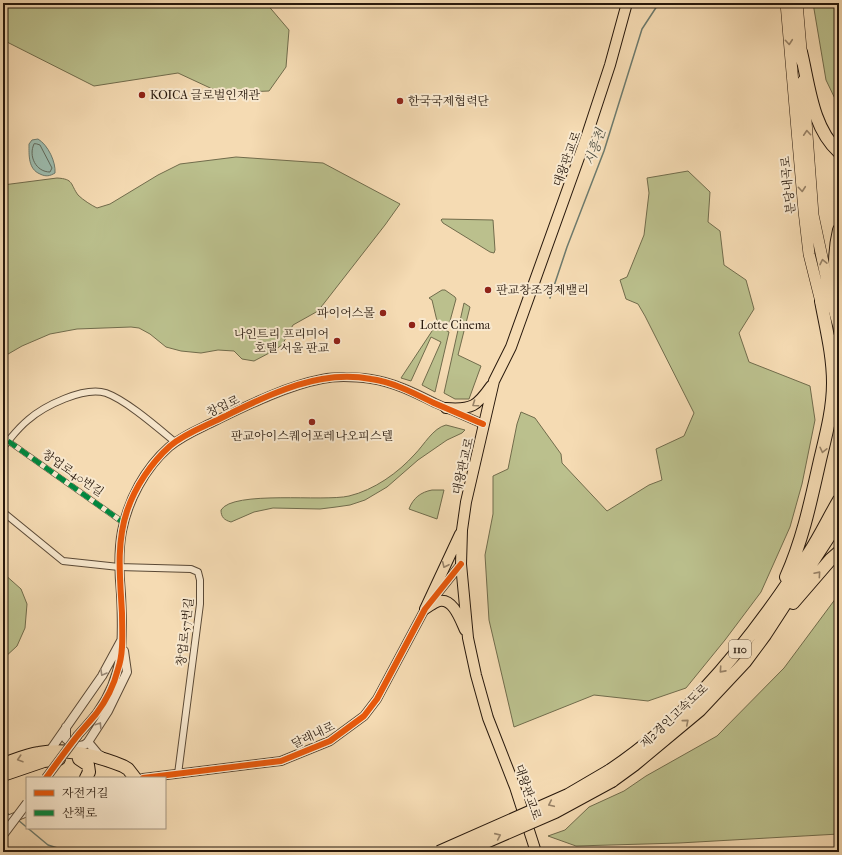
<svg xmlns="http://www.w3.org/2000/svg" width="842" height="855" viewBox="0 0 842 855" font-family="'IM FELL French Canon','Noto Serif KR',serif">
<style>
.green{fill:#bbc08d;stroke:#716c4c}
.water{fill:#9cbbad;stroke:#6d7a6d}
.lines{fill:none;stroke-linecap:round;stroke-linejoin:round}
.shore{stroke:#626a5c;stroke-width:1}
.stream{stroke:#6d7a6d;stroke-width:1.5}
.pedestrian-casing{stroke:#5a4936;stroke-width:6}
.minor-casing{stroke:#5a4936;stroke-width:8}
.tertiary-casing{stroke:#5a4936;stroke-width:10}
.primary-casing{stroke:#27180c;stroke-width:12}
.trunk-casing{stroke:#27180c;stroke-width:12}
.motorway-casing{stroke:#27180c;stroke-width:14}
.pedestrian{stroke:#f8e8ce;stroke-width:5}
.minor{stroke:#f8e8ce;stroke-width:6}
.tertiary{stroke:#f8e8ce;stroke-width:8}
.primary{stroke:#f5dbb3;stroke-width:10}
.trunk{stroke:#f5dbb3;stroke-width:11}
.motorway{stroke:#f5dbb3;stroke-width:12}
.tertiary-bridge-casing{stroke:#5a4936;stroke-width:10;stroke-linecap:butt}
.motorway-bridge-casing{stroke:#27180c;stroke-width:14;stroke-linecap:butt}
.tertiary-bridge{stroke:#f8e8ce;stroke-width:8}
.motorway-bridge{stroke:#f5dbb3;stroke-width:12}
.quiet{stroke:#00873e;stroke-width:5;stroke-dasharray:10 5;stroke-linecap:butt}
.cycleway-casing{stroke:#f8e8ce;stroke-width:8}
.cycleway{stroke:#e8590c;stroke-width:6}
.oneway{stroke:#988368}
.oneway2{stroke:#9a8a77}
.poi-dot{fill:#8f2418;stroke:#f8e8ce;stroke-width:1.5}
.labels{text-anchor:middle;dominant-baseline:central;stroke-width:4;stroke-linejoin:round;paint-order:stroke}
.shield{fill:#f8e8ce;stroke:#665646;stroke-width:1}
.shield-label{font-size:11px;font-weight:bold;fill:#27180c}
.poi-label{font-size:12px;fill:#27180c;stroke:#f8e8ce;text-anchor:start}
.street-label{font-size:12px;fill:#27180c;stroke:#f8e8ce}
.water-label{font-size:13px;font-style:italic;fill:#505144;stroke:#f8e8ce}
</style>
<rect width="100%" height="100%" fill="#f5dbb3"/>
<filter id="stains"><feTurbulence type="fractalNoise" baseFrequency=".005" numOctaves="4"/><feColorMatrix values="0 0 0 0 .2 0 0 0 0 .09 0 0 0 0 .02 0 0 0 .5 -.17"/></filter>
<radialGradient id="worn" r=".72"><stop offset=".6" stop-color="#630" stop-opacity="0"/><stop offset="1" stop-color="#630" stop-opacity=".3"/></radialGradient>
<!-- green -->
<path class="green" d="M3,3H266L289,30L286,67L269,91L221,93L178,73L94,86L3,40Z
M813,3H839V107L826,80Z
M236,157L323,163L400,204L385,225L318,311L293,325L282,345L273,351L254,361L242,359L234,351L218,350L201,353L181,351L166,347L150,334L139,328L131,327L77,329L50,334L22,346L3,357V185L57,178C74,179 70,184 78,195C83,200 91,205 97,208L110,204L158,175L180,164Z
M688,171L710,192L708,222L720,231L724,265L746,280L754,309L739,333L749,362L810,386L815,420L802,484L790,527L761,592L725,640L686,688L648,701L594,695L514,727L489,620L485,555L493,514V476L508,469L517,424L521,412L535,418L561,454L562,463L607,511L649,485L662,480L656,449L684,436L694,413L645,316L638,304L626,299L620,280L627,277L644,235L649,193L647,178Z
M442,219L493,220L495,250L494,253L490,252L443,223L441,220Z
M442,290H445L455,297L456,299L450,321L447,327L437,321L432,300L429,298Z
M464,303L470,307L458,355L481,366L469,399H455L444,393Z
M436,325L449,332L435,392L422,385L441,342L431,337L411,381L401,378Z
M446,425L465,430L462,433L447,440L418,460L387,487L365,500L350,505L336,507L320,509L273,508L254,512L231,522C224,520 221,517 221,510C233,490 324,502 349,496C374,490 398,473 415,454C424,445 433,428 446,425Z
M432,490H444L437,519L409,509C413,498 421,492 432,490Z
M3,573L21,589L27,604L25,628L17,646L3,659Z
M839,594V834L679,843L576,846L548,836L565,830L589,807L624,791L646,776L717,736L784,668Z"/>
<!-- water -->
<path class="water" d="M38,139C48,145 56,162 55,173C50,176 46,177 40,174C28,169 29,155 29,144L32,140Z"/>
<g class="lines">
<!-- shore -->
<path class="shore" d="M37,144L40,145L52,168L50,172C36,172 28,156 34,144Z"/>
<!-- stream -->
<path class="stream" d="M550,298L567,247L604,151L642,29L659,3
M3,810L11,816
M18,820L48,845L70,852"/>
<defs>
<path id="pedestrian" d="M8,441L124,523"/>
<path id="minor" d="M3,447C11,438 18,428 28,420C44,406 84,386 106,393C126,400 158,428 175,442
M3,512L63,561L119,567L191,569L198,572L200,580V604L178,774"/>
<path id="tertiary" d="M66,727V739C73,745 82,749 88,742
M78,735C84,728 91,721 97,713C125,674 123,639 121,594C119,573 118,552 122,531C128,500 145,468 169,447C183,435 199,429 215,421C248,405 286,386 322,379C337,376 355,377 371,379C393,382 415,393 435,403C451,410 467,417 483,424
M49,752L102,676L121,641
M103,757L98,754L88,742L108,711L127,672L124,651
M143,778L281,761L330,741L364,716L377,699L425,609L461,564
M3,822L27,812"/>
<path id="primary" d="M446,408C472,410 477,406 491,386
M425,609L460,534
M425,609C429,607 434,602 439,601C453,598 460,619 465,630
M536,852L515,787L488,718L476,675L468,638L461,564L462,530L466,502L494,381L511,347L586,138L610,65L627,3"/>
<path id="trunk" d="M786,3L804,211L809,254L823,310
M797,3L802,61
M803,81L813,215L830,295L839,327
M832,340L839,360"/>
<path id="motorway" d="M801,52C809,85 812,128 839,152
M839,230C834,251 834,275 839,295
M786,577C803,539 811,500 820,460C826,435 833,409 833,383C833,355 826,328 821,301
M793,603L831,559L839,552
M79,759L88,765L89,772L86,778
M3,764C15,760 26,755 39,753C66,748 98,756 123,766L128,769L135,778
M609,771C679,725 734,660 781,593C790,579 801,566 809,553C820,536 829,517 839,500
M3,775L44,761L59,759
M612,781L634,765L700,710L745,662L765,635L839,521"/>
</defs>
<!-- pedestrian casing -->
<use href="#pedestrian" class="pedestrian-casing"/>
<!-- minor casing -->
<use href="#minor" class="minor-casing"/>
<!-- tertiary casing -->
<use href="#tertiary" class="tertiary-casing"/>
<!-- primary casing -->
<use href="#primary" class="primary-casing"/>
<!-- trunk casing -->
<use href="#trunk" class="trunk-casing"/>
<!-- motorway casing -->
<use href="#motorway" class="motorway-casing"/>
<!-- pedestrian -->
<use href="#pedestrian" class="pedestrian"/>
<!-- minor -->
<use href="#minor" class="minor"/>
<!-- tertiary -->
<use href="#tertiary" class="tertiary"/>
<!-- primary -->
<use href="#primary" class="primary"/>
<!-- trunk -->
<use href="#trunk" class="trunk"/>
<!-- motorway -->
<use href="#motorway" class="motorway"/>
<defs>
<path id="tertiary-bridge" d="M46,778L78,735
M3,835L27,803"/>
<path id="motorway-bridge" d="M439,852L568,795L609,771
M463,852L555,812L612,781"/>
</defs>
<!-- tertiary-bridge casing -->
<use href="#tertiary-bridge" class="tertiary-bridge-casing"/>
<!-- motorway-bridge casing -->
<use href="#motorway-bridge" class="motorway-bridge-casing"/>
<!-- tertiary-bridge -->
<use href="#tertiary-bridge" class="tertiary-bridge"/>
<!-- motorway-bridge -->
<use href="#motorway-bridge" class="motorway-bridge"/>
<!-- quiet -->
<path class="quiet" d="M8,441L124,523"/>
<defs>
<path id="cycleway" d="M46,778C56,764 67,749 78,735C84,728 90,721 96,714C106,701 114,685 118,669C124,652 122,631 122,613C120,578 116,544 127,511C135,487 151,463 170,446C183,435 198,429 213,422C246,406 286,385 322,379C338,376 356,376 371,379C393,382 414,393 434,403C450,410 467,417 483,424
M143,778L281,761L330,741L364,716L377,699L425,609L461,564"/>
</defs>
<!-- cycleway casing -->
<use href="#cycleway" class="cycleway-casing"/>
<!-- cycleway -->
<use href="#cycleway" class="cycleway"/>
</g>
<!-- one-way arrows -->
<defs><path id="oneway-chevron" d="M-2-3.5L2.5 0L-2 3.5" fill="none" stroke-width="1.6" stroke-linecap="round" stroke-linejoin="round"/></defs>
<g class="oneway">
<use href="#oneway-chevron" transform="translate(789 42) rotate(85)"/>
<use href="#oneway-chevron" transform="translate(807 133) rotate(-94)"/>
<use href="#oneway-chevron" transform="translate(802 189) rotate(85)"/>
<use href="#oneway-chevron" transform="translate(823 262) rotate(-102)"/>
<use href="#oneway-chevron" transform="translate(475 404) rotate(145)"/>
<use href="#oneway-chevron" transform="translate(823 450) rotate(103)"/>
<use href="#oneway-chevron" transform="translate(445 565) rotate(115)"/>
<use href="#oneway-chevron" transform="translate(818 574) rotate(-49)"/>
<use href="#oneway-chevron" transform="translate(722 670) rotate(132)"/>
<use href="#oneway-chevron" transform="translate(686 722) rotate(-40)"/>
<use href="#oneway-chevron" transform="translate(20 759) rotate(162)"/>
<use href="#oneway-chevron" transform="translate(551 804) rotate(155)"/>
<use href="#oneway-chevron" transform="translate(498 836) rotate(-24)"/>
</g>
<g class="oneway2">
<use href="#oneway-chevron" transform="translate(103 673) rotate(120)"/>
<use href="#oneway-chevron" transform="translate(99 725) rotate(-57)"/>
</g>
<!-- markers -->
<g class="poi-dot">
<circle cx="142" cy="95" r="4"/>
<circle cx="400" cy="101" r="4"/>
<circle cx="488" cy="290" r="4"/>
<circle cx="383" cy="313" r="4"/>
<circle cx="412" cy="325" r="4"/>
<circle cx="337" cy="341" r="4"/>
<circle cx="312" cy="422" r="4"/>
</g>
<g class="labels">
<!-- shield labels -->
<rect class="shield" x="729" y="640" width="22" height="18" rx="3"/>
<g class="shield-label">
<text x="740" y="649">110</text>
</g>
<!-- poi labels -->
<g class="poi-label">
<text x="150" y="95">KOICA 글로벌인재관</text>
<text x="408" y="101">한국국제협력단</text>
<text x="496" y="290">판교창조경제밸리</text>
<text x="375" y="313" text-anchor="end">파이어스몰</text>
<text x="420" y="325">Lotte Cinema</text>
<text x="329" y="334" text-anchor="end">나인트리 프리미어<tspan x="329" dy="14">호텔 서울 판교</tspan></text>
<text x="312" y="436" text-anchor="middle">판교아이스퀘어포레나오피스텔</text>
</g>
<!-- street labels -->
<g class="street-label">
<text transform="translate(567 159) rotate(-70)">대왕판교로</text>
<text transform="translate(788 185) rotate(-96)">분당내곡로</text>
<text transform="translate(223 406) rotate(-25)">창업로</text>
<text transform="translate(463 466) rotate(-77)">대왕판교로</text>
<text transform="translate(73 473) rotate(35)">창업로40번길</text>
<text transform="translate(185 632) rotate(-83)">창업로57번길</text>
<text transform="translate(674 716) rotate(-43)">제2경인고속도로</text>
<text transform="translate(313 735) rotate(-25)">달래내로</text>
<text transform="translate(528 792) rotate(71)">대왕판교로</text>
</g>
<!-- water labels -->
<g class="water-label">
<text transform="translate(595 147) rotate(-71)">시흥천</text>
</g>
</g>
<!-- margin -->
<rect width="842" height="855" fill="none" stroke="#f5dbb3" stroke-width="16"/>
<rect x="4" y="4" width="834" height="847" fill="none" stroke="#27180c" stroke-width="2"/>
<rect x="8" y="8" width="826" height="839" fill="none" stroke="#27180c"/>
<!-- legend -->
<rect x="26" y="777" width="140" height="52" fill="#f8e8ce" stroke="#a49580"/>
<rect x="34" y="790" width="20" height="6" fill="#e8590c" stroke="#a49580"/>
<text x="62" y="797" font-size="12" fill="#27180c">자전거길</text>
<rect x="34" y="810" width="20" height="6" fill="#00873e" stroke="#a49580"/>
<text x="62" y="817" font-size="12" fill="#27180c">산책로</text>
<rect width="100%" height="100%" filter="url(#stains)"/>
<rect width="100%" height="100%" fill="url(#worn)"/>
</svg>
